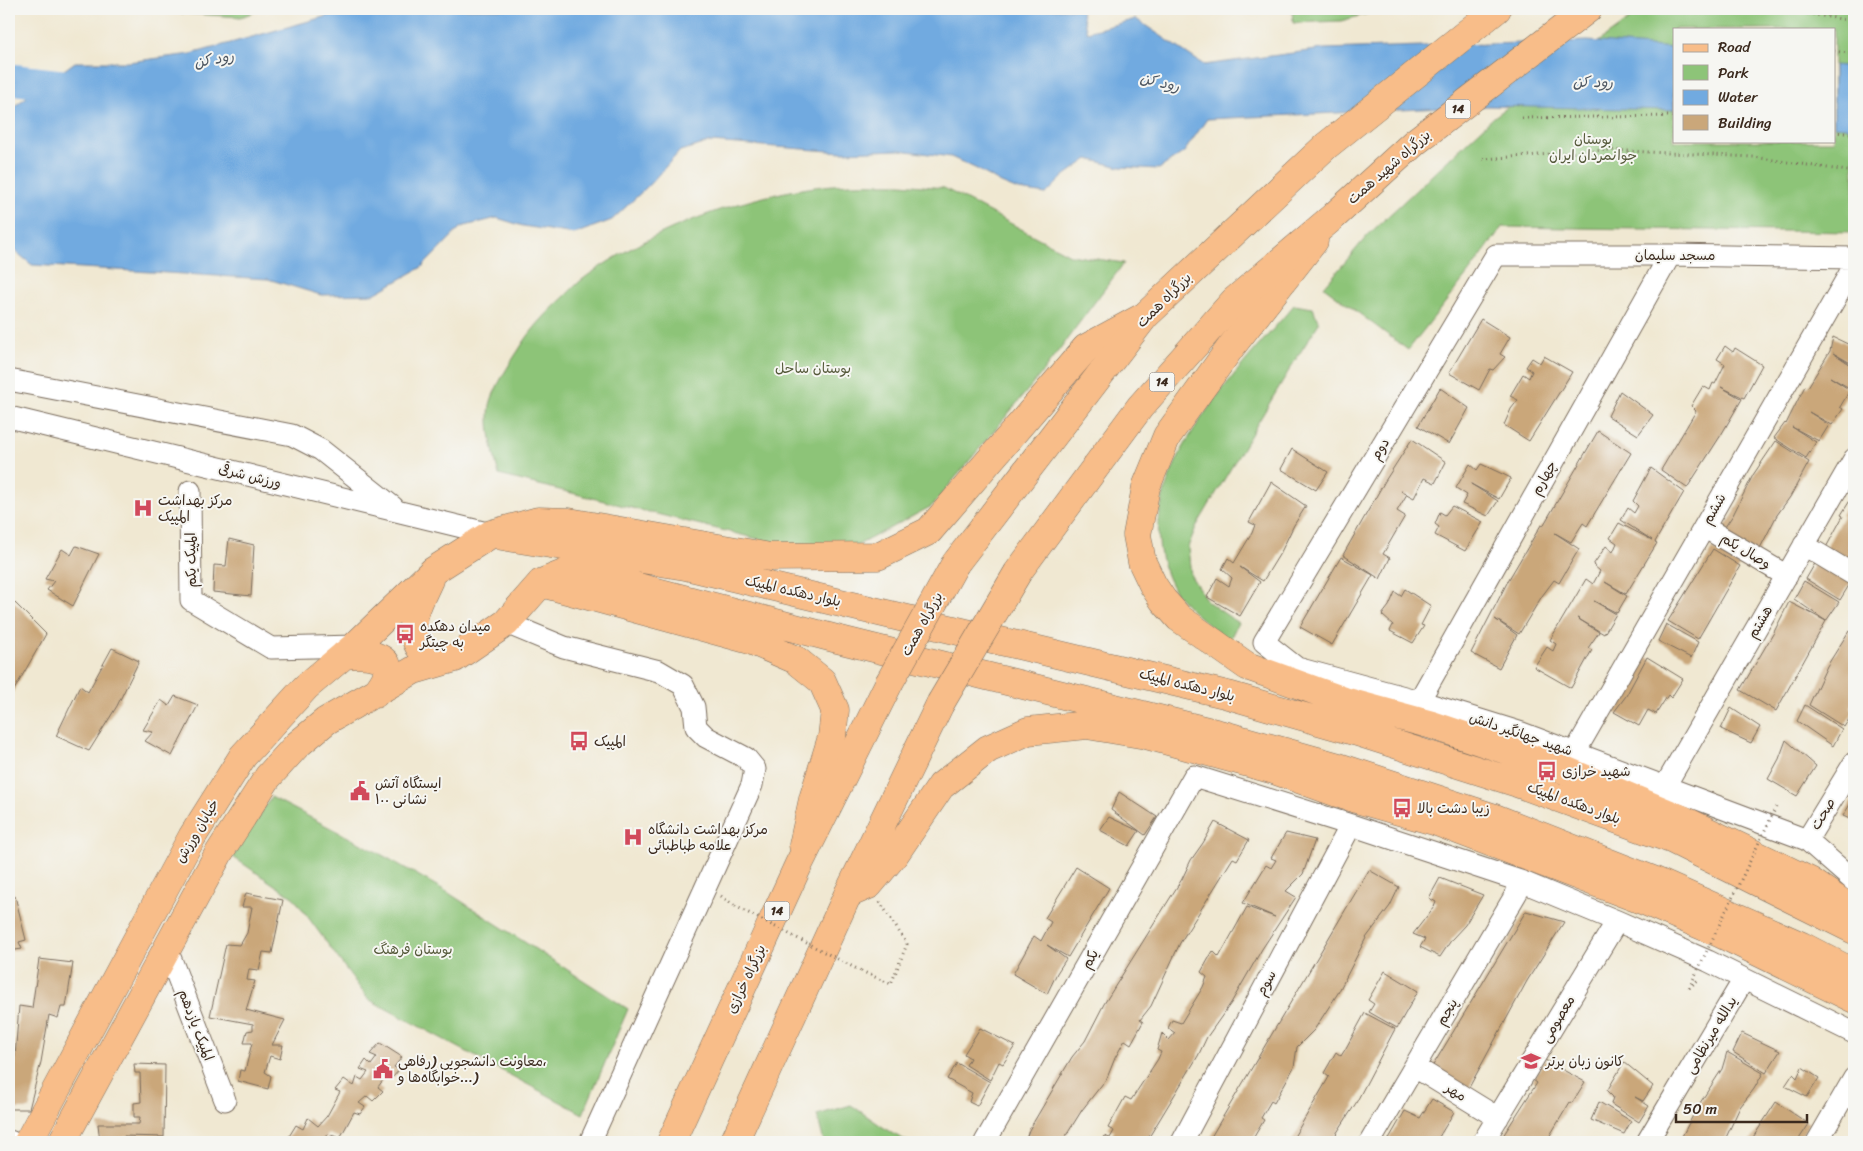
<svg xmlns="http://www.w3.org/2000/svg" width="1863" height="1151" viewBox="0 0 1863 1151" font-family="Sriracha,'Playpen Sans Arabic',sans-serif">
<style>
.green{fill:#8dc478;stroke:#64774b;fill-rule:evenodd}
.water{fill:#71aae0;stroke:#566a7f}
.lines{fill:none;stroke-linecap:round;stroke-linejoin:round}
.river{stroke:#71aae0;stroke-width:31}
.building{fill:#caa77a}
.minor-casing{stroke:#7a6c5d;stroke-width:23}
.major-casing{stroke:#7a6c5d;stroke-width:29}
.highway-casing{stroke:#7a6c5d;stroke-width:29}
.path{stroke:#7a6c5d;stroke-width:3;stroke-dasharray:1 4;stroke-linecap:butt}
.minor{stroke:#fff;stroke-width:21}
.major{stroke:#f8bd89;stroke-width:28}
.highway{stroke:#f8bd89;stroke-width:28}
.highway-bridge-casing{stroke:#7a6c5d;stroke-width:29;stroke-linecap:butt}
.path-bridge{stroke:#7a6c5d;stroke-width:3;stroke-dasharray:1 4;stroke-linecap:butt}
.highway-bridge{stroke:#f8bd89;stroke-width:28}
.labels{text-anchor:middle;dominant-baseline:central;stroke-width:4;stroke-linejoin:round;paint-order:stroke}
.shield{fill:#f6f6f2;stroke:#73675e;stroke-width:1}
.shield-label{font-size:12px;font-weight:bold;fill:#3b2a1e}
.park-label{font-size:14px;fill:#545839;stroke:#f6f6f2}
.street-label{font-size:14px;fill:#3b2a1e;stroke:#f6f6f2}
.poi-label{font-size:14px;fill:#3b2a1e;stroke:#f6f6f2;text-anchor:start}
.water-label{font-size:15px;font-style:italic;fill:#4e5762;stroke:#f6f6f2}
</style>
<rect width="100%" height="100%" fill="#f6f6f2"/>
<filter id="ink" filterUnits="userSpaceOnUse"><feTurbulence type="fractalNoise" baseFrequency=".02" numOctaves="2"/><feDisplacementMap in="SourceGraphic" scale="10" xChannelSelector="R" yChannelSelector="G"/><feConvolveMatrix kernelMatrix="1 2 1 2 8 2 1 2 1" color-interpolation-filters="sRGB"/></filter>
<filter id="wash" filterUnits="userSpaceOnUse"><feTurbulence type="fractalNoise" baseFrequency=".0096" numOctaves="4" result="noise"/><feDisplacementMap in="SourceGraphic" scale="20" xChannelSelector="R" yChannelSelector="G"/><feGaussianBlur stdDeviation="1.12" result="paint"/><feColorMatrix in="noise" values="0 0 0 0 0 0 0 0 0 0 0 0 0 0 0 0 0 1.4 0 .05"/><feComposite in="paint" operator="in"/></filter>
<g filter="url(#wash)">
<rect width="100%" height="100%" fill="#f0e8d2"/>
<!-- green -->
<path class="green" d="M113,9H262L241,17Z
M1292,9H1385L1341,21L1293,23Z
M1644,9H1854V232L1502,227L1470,271L1408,350L1324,287L1368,235L1494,117ZM1674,29H1834V141H1674Z
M901,184L944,188L1070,255L1124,263L1041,374L932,506L856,546L778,544L499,475C494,454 486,427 490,405C493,390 510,363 518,351C531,329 546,314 564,297C571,290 578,282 587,276C652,229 752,192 833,185C855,183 878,184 901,184Z
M1294,305L1313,308L1319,323L1291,367L1196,527L1188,547L1191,576L1207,601L1238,623L1229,641C1212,627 1181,605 1172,586C1119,486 1235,375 1294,305Z
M271,797L375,851L444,890L628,1009L583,1114L368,999L294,898L233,857Z
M851,1105L893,1134L909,1142H824L817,1115Z"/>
<!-- water -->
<path class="water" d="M352,9H1081L1087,32L1136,19L1204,65L1323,49L1588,41L1674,48V110L1487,106L1207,119L1184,152L1159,169L1120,167L1088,159L1064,176L1046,194L1018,190L1001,183L977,169L951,157L900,150L842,152L711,142L680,151L648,186L612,220L574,234L523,226L497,218L461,227L422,267L374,294L321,295L268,279L32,265L9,246V110L75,62H128L191,54Z
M1834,65L1854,67V128L1834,126Z"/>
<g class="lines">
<!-- river -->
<path class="river" d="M9,79L70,86L87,83"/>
</g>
<g id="blocks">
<!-- building -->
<path class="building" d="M1481,319L1510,337L1500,354L1505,357L1493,370L1490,369L1479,390L1449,373Z
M1833,337L1854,347V365L1833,353L1854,367V388L1853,390L1830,377L1850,390L1840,407L1843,409L1832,425L1809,412L1829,425L1819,441L1792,427L1816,442L1806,458L1774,438L1785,423L1786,424L1805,386L1808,387L1830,351Z
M1725,346L1733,352L1735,348L1762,365L1744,398L1721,387L1742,399L1721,435L1687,488L1661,470L1696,411L1691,406L1703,386L1710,390L1713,383L1715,384L1725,364L1717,359Z
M1544,356L1572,372L1529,441L1504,425L1511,409L1518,400L1510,396L1523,374L1529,378L1532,371L1526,367L1532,358L1540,363Z
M1440,388L1469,408L1449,444L1418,426Z
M1620,391L1653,415L1638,435L1608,416Z
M1598,431L1631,453L1587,526L1583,523L1571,542L1555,533L1579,549L1559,583L1554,580L1542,596L1519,634L1495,619L1517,635L1499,668L1471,653L1509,579L1541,525L1543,526Z
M1412,439L1446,462L1435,483L1424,478L1414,498L1401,491L1407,494L1397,511L1405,516L1383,554L1390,558L1380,579L1343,555L1385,481Z
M1776,441L1809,462L1790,497L1777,515L1757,554L1721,533L1733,515L1753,475Z
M1292,449L1328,472L1316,490L1281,469Z
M1470,464L1477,470L1481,464L1511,478L1499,499L1471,484L1498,501L1488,516L1462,504L1467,495L1456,488Z
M1651,468L1684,492L1655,542L1657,543L1626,594L1605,582L1627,596L1617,613L1594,601L1616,614L1604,634L1577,618L1599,632L1588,648L1592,650L1571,688L1534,667L1547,647L1553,651L1556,644L1550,640L1586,579L1593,584L1600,571L1593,565L1606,546L1613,552L1617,543L1610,538L1619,523L1652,540L1621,520L1628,508L1634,513L1638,506L1633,501Z
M1271,482L1306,506L1294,525L1282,550L1263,581L1240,567L1260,582L1240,616L1207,597L1217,578L1229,586L1232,578L1222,569L1228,558L1234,563L1252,533L1255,525L1249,522Z
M1854,494V572L1823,553L1843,516L1841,515Z
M1452,506L1483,522L1465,551L1435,535L1439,527L1435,524L1440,512L1445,515Z
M229,539L254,545L251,596L213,592L214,565L226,566Z
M76,546L99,554L73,606L47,590L54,581L45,579L62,549L71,555Z
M1713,549L1740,566L1698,639L1668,621Z
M1341,557L1373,575L1332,645L1300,627Z
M1817,560L1851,582L1840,600L1806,579Z
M1804,581L1839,602L1826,621L1794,599Z
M1405,589L1431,606L1421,625L1424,626L1413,643L1390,631L1393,625L1382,615L1389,606L1395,592L1401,596Z
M9,597L46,634L9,699Z
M1789,602L1826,621L1776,711L1740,690L1773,634Z
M1666,624L1698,642L1691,658L1658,641Z
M1849,631L1854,635V700L1851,708L1854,711L1844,727L1809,705L1827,666Z
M112,648L139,661L117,706L89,751L56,736L80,686L88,692Z
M1647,657L1683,679L1671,698L1668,695L1656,714L1648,710L1639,726L1614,712L1626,696Z
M175,696L198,705L172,756L145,741L153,732L143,730L161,700L169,706Z
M1805,705L1842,729L1833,746L1797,721Z
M1731,708L1760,727L1751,743L1721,729Z
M1786,740L1816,766L1797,796L1768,779L1779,759Z
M1119,792L1157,817L1145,835L1111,810Z
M1852,801L1854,802V821L1843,816Z
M1109,817L1139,831L1129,846L1100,830Z
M1215,822L1249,840L1237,860L1233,858L1180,943L1151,1006L1140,1020L1143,1022L1131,1044L1125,1040L1115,1058L1107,1078L1082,1110L1062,1142H1025L1029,1130L1072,1057L1085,1041L1104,1004L1182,879L1191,860L1203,843Z
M1286,833L1315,840L1303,874L1286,891L1296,897L1262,949L1231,1003L1207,1037L1198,1056L1146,1142H1100L1104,1136L1110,1138L1114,1131L1108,1128L1125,1097L1131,1100L1158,1059L1161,1052L1157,1050L1162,1033L1169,1040L1175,1033L1168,1028L1172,1020L1181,1023L1203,987L1207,977L1201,972L1213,951L1219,957L1247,907L1275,917L1243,903L1266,865L1271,868L1276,860L1271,858Z
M1076,867L1109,888L1068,957L1047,945L1066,959L1057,973L1047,994L1013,974L1034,936L1041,941L1051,922L1045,918Z
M1369,870L1399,887L1390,906L1366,938L1338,993L1314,1030L1297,1047L1294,1067L1274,1103L1271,1101L1261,1118L1264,1120L1251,1142H1208Z
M1440,878L1483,895L1465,925L1452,939L1440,957L1420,947L1425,939L1413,934L1434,907L1436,902L1429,898Z
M246,893L283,900L272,953L263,952L259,970L249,969L247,980L255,981L246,1010L285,1020L272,1045H283L280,1059L270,1056L265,1072L271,1076L268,1089L238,1081L240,1070L245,1071L252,1043H244L247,1031L253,1030V1024L210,1016L226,944L240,945L247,933L252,907H242Z
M15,896L26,940L19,942L22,949L9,951V897Z
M1526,911L1564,922L1527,981L1465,1095L1429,1072Z
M39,959L73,963L66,1007H61L58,1018L49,1015L41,1062L29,1109H9V1057H15L19,1006L32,1008Z
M1385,971L1418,991L1397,1028L1369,1012L1374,1004L1368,1000Z
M1365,1013L1395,1029L1356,1103L1331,1142H1291L1329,1077L1324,1073L1336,1052L1341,1056L1346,1048Z
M980,1028L1015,1046L1003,1064L999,1062L990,1080L966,1065L970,1058L964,1054Z
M1742,1033L1780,1051L1766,1073L1733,1052Z
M380,1043L402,1057L394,1067L399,1070L393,1077L388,1073L378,1087L383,1091L373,1101L367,1096L359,1103L365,1107L360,1114L354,1112L340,1138L328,1134L324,1142H294L288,1138L296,1125L303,1129L308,1118L318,1126L327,1116L340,1092L335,1090L344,1079L354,1086L357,1077L362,1080L368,1072L360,1069L366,1060L371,1065L377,1057L370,1054Z
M1727,1052L1763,1073L1754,1089L1740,1107L1724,1142H1679L1698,1106L1722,1069Z
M1545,1060L1585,1082L1572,1103L1570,1102L1546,1142H1499L1537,1083L1533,1080Z
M1624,1062L1653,1086L1643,1101L1635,1097L1649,1106L1639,1122L1611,1104L1613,1097L1607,1091Z
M957,1063L990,1082L977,1106L969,1102L972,1093L947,1079Z
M134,1064L165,1065L164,1137L124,1136V1142H100L98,1124H139L140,1117H134V1103L141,1102L140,1073H135Z
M1802,1067L1819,1078L1807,1097L1785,1086L1793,1074L1797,1078Z
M1432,1099L1454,1112L1436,1142H1387L1405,1111L1420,1118Z
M1599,1102L1631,1121L1624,1134L1591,1120Z
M1776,1102L1809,1124L1797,1142H1750Z"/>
</g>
</g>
<g filter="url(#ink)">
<use href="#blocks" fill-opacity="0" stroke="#7a6c5d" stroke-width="1"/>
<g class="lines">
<defs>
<path id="minor" d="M1854,258L1670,255H1496L1264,642L1297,668L1419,701L1522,733L1807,840L1854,881
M9,380L292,435L321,450L393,507
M9,417L491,534
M190,491L191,600L271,648L355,646
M1704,527L1787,576
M1804,545L1854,575
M506,623L564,647L659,671L683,685L694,707L696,727L706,737L746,758L755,769L752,785L590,1142
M1419,701L1670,255
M1575,752L1854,266
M1665,786L1854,459
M1807,840L1854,763
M167,949L225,1100
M1415,1067L1498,1118
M9,1141L12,1142
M985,1142L1194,776L1351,825L1523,882L1617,921L1708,961L1854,1033
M1182,1142L1351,825
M1370,1142L1523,882
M1483,1142L1617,921
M1647,1142L1744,979
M1817,1142L1854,1078"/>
<path id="major" d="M1314,241L1231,347L1167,436L1146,487L1137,535L1142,562L1153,585L1163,600L1179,618L1247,666L1344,701L1432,725L1562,769L1684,820L1810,881L1854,911
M502,536L685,566L1228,695L1357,732L1517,783L1671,839L1854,930
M429,580C424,591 418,602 415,613C410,628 416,653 434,659C439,661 448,659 453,658
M541,583L750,640L796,660L822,681L835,710L832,737L813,799L803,845
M344,655C376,652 405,658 375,694
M848,894L869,885L895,854L941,786L988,749L1028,731L1087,725L1146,735L1274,770L1346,796L1434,821L1644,901L1721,934L1854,999
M28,1142L192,837L243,756L306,687L355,646L433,571L491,534L538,521L569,522L770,557L878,556L929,531L1086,348L1145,316
M62,1142L219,853L268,777L297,745L326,721L414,670L455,658L506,623L541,583L573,570L837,639L1224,735L1339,767L1495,818L1653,880L1802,946L1854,973"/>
<path id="highway" d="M955,564L1145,316L1326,146L1497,9
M1018,572L1140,407L1234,301L1334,216L1415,142L1588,9
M671,1142L798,866L889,683
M734,1142L848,894L940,704"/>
</defs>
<!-- minor casing -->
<use href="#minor" class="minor-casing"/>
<!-- major casing -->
<use href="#major" class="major-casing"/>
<!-- highway casing -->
<use href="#highway" class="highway-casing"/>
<!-- path -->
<path class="path" d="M1778,9L1854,21
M1834,51L1854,54
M1522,118L1674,116
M1834,132L1854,134
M1483,159L1607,150L1754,157L1854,172
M721,896L735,906
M861,971L891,984L907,944L880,902
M1689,988L1700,978"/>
<!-- minor -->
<use href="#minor" class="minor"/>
<!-- major -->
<use href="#major" class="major"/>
<!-- highway -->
<use href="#highway" class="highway"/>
<defs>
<path id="highway-bridge" d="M889,683L955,564
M940,704L1018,572"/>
</defs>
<!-- highway-bridge casing -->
<use href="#highway-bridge" class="highway-bridge-casing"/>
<!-- path-bridge -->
<path class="path-bridge" d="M735,906L861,971
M1689,988L1776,807"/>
<!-- highway-bridge -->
<use href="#highway-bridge" class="highway-bridge"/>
</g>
</g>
<!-- icons -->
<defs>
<symbol id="hospital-bare" viewBox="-9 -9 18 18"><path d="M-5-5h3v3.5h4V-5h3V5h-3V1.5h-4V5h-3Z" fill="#d1495b" stroke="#f6f6f2" stroke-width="2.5" paint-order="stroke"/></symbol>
<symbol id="bus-bare" viewBox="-9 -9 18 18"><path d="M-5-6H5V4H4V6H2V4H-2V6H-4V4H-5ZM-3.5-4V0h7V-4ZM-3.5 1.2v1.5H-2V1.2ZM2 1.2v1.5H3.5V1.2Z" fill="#d1495b" stroke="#f6f6f2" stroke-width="2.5" paint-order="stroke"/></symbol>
<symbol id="civic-bare" viewBox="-9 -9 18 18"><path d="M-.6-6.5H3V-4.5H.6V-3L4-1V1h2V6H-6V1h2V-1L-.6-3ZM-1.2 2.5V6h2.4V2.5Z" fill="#d1495b" stroke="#f6f6f2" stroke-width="2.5" paint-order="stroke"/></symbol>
<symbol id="school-bare" viewBox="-9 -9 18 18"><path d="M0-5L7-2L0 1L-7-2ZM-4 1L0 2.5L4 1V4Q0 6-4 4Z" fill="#d1495b" stroke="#f6f6f2" stroke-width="2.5" paint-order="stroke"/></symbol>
</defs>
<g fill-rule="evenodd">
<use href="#hospital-bare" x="129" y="494" width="28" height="28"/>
<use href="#bus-bare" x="391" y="620" width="28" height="28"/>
<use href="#bus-bare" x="565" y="727" width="28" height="28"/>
<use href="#bus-bare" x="1533" y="757" width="28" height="28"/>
<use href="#civic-bare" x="346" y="777" width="28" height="28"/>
<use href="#bus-bare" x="1388" y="794" width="28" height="28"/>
<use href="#hospital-bare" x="619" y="823" width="28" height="28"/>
<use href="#school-bare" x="1517" y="1047" width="28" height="28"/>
<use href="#civic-bare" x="369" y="1055" width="28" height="28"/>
</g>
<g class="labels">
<!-- shield labels -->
<g class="shield">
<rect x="1445.5" y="99.5" width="25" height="19" rx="4"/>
<rect x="1149.5" y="372.5" width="25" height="19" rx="4"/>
<rect x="764.5" y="901.5" width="25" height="19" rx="4"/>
</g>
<g class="shield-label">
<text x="1458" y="109">14</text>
<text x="1162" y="382">14</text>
<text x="777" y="911">14</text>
</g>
<!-- park labels -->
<g class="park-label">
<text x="1593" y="139">بوستان<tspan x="1593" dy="16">جوانمردان ایران</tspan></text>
<text x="813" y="368">بوستان ساحل</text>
<text x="413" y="949">بوستان فرهنگ</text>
</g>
<!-- street labels -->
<g class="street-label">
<text transform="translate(1389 167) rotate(-41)">بزرگراه شهید همت</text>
<text x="1675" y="255">مسجد سلیمان</text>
<text transform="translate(1164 300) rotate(-45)">بزرگراه همت</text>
<text transform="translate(1380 449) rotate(-59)">دوم</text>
<text transform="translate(250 476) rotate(14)">ورزش شرقی</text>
<text transform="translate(1544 478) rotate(-61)">چهارم</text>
<text transform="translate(1714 509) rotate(-60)">ششم</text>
<text transform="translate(1746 551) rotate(31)">وصال یکم</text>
<text transform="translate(191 560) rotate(-91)">المپیک یکم</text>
<text transform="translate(793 591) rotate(13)">بلوار دهکده المپیک</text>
<text transform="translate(1760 622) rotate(-60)">هشتم</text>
<text transform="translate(922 624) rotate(-61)">بزرگراه همت</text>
<text transform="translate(1187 685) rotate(14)">بلوار دهکده المپیک</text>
<text transform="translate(1521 734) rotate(19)">شهید جهانگیر دانش</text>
<text transform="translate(1574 803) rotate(20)">بلوار دهکده المپیک</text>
<text transform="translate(1823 814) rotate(-59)">صحت</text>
<text transform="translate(197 831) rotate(-59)">خیابان ورزش</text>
<text transform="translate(1090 959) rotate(-60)">یکم</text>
<text transform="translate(746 979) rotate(-65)">بزرگراه خرازی</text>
<text transform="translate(1266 983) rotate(-62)">سوم</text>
<text transform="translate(1447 1012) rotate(-60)">پنجم</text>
<text transform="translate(1558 1019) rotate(-59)">معصومی</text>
<text transform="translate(196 1025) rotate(69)">المپیک یازدهم</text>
<text transform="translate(1711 1035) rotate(-59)">یدالله میرنظامی</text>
<text transform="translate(1456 1092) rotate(32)">مهر</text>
</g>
<!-- poi labels -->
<g class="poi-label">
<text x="158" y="500">مرکز بهداشت<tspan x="158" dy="16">المپیک</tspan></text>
<text x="420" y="626">میدان دهکده<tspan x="420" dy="16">به چیتگر</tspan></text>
<text x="594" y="741">المپیک</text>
<text x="1562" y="771">شهید خرازی</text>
<text x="375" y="783">ایستگاه آتش<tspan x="375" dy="16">نشانی ۱۰۰</tspan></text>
<text x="1417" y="808">زیبا دشت بالا</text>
<text x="648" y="829">مرکز بهداشت دانشگاه<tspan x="648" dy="16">علامه طباطبائی</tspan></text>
<text x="398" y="1061">معاونت دانشجویی (رفاهی،<tspan x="398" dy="16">خوابگاه‌ها و...)</tspan></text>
<text x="1546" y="1061">کانون زبان برتر</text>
</g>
<!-- water labels -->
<g class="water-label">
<text transform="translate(214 59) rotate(-10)">رود کن</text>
<text transform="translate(1160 82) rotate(14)">رود کن</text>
<text transform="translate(1593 82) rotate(1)">رود کن</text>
</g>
</g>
<!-- margin -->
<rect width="1863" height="1151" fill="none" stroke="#f6f6f2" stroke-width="30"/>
<!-- legend -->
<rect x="1673" y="28" width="162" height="115" fill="#f6f6f2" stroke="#aba49d"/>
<rect x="1683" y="44" width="25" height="8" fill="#f8bd89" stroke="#aba49d"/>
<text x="1718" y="52" font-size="15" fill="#3b2a1e">Road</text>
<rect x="1683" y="65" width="25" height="15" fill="#8dc478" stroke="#aba49d"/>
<text x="1718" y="78" font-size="15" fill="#3b2a1e">Park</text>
<rect x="1683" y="90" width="25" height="15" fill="#71aae0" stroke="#aba49d"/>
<text x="1718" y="102" font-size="15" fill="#3b2a1e">Water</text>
<rect x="1683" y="115" width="25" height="15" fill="#caa77a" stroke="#aba49d"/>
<text x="1718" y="128" font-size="15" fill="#3b2a1e">Building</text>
<!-- scale -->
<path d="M1676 1114v8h131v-8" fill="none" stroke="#3b2a1e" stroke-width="2.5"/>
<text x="1683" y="1114" font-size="15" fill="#3b2a1e" stroke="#f6f6f2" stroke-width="4" paint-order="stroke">50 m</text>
</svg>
